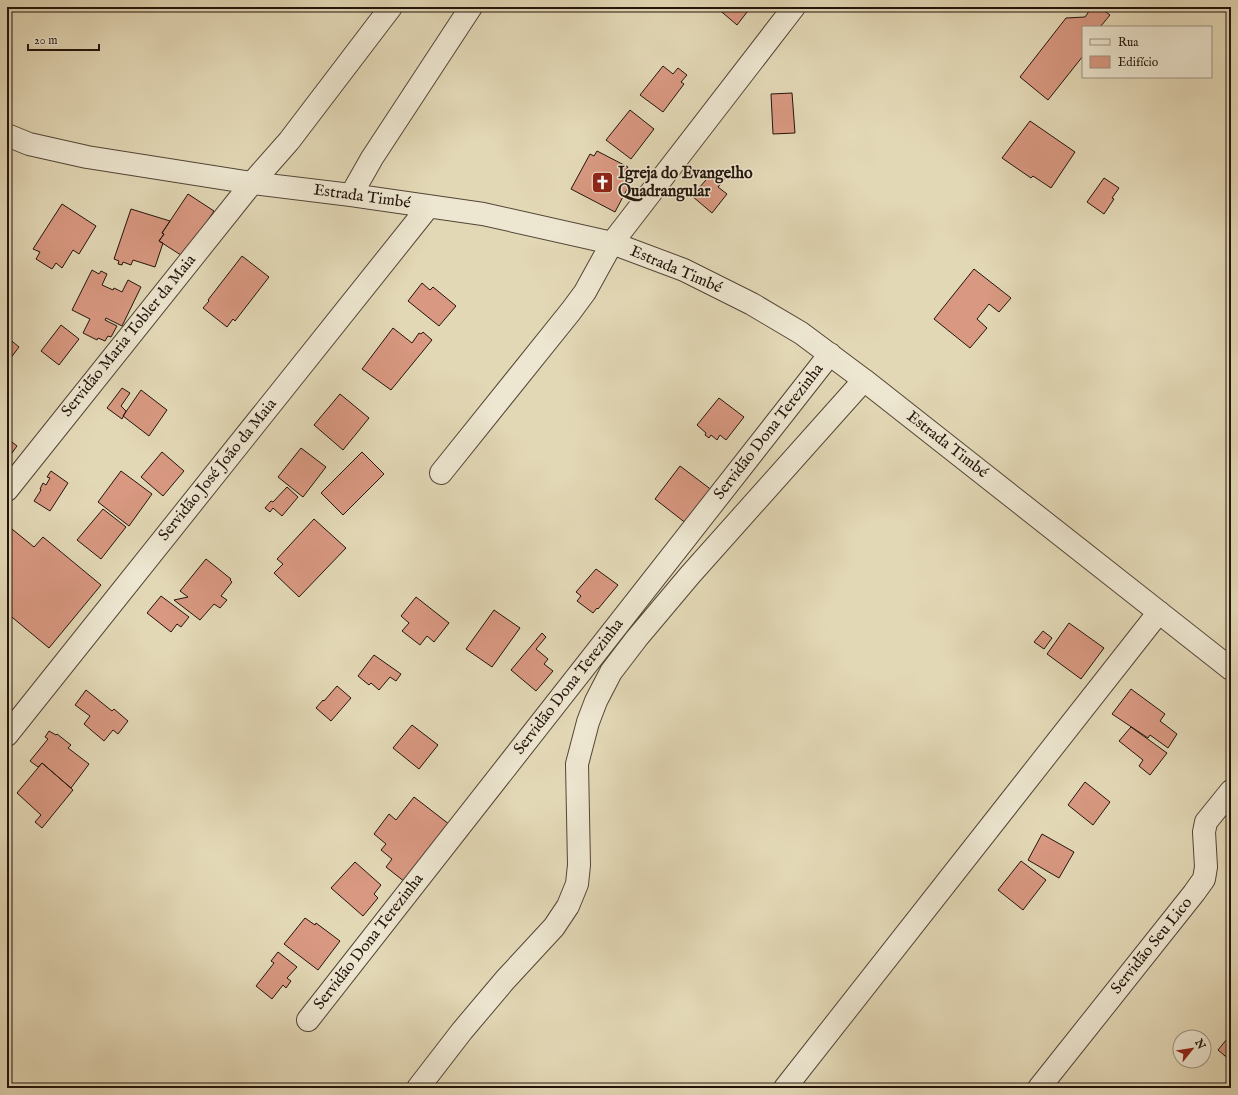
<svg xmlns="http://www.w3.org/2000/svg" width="1238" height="1095" viewBox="0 0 1238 1095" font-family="'IM FELL English',serif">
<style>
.building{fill:#d89881;stroke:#23140b}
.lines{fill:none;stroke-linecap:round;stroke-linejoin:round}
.minor-casing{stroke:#534536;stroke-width:24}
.minor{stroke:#ede6d0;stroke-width:22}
.labels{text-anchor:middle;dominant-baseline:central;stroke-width:3;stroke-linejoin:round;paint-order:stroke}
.poi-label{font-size:16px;font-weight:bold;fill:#23140b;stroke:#ede6d0;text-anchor:start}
.street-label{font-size:16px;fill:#23140b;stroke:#ede6d0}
</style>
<rect width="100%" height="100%" fill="#e3d8b6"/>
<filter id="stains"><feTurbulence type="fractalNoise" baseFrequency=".005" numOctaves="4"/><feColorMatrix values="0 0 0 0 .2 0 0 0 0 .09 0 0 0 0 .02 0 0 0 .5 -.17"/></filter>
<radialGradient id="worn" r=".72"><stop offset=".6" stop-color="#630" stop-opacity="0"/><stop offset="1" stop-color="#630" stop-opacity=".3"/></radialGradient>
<!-- building -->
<path class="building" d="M716,7H751L737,25Z
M1092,7H1099L1110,15L1100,27H1083V56L1048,100L1020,77L1066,18L1085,17Z
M663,66L673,74L678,68L687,75L681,82L684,84L663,112L640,95Z
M792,93L795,133L773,134L771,94Z
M630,110L654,129L631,159L606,140Z
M1030,121L1075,152L1051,188L1033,176L1031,178L1002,158Z
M597,151L628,167L625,171L634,176L615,212L571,189L590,154L594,156Z
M716,172L725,179L718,187L727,194L712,213L692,196L712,173L714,174Z
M1104,178L1119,188L1112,198L1114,199L1104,214L1087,202Z
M188,194L214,211L184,257L159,241L164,234L162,233Z
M62,204L96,226L79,254L73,250L62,268L56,263L52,269L36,259L40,252L33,249Z
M131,209L170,221L162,233L164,234L159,241L163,243L155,267L133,260L131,265L123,262L122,265L118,264L119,261L114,259Z
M242,256L269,277L235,321L233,319L227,327L203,308L209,301L208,300Z
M974,269L1011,298L999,312L989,304L977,319L987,328L970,348L934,319Z
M92,270L99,274L101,271L107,274L102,285L113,290L114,288L122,292L128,280L141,287L122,326L106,318L105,320L117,326L111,337L108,336L105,341L98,338L97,340L83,333L90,319L72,310Z
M422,283L430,290L433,287L456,306L439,326L408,301Z
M61,325L79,339L59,365L41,351Z
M393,328L412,343L419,333L421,334L423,332L432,340L391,390L362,369Z
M7,337L19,347L7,363Z
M122,388L130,393L121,406L126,411L122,419L107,408Z
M141,390L167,410L149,436L123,416Z
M340,394L369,418L343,450L314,425Z
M719,398L744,417L726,440L720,435L717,440L711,435L709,438L705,435L706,433L697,425Z
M7,438L17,446L7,460Z
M301,448L326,467L303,497L278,477Z
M162,452L184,471L163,496L141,477Z
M362,452L384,474L343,515L321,493Z
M680,466L713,491L687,524L655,499Z
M51,471L68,483L50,511L34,501L41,490L40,489L43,483L46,485L50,478L47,477Z
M121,471L152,494L129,526L98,502Z
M287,487L298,497L282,516L273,508L270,512L265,508L271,501L273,502Z
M103,509L126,527L101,559L77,540Z
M314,519L346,548L299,597L274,573L283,564L277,559Z
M7,525L34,547L43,537L101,585L49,648L7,613Z
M206,559L231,579L230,580L232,582L221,596L227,600L220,608L214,604L200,620L174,600L188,597L180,591Z
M596,569L618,585L598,609L597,608L593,613L577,601L581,596L576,592Z
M161,596L189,617L181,627L177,624L171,632L147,613Z
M416,597L449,623L434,642L427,636L420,645L402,631L409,623L401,616Z
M494,610L520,628L492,667L466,649Z
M1069,623L1104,648L1081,679L1047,654Z
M1043,631L1052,638L1044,649L1034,642Z
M542,633L546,637L536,649L548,659L544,664L553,671L536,691L511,670Z
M374,655L401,674L396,681L390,677L379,690L371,683L369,685L358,676Z
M337,686L351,698L331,721L316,708L323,700L324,701Z
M1131,689L1165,714L1160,721L1177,734L1168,748L1150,735L1148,738L1112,714Z
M86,690L112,711L114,709L128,721L118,734L113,730L104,741L84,724L90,716L75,705Z
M412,725L438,745L419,769L393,748Z
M1131,727L1167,753L1150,775L1139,766L1143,760L1119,741Z
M49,731L56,735L57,734L71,745L68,748L89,764L71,788L42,763L38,767L30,761L48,739L45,737Z
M42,763L73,790L42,828L35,822L41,815L17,793Z
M1085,782L1110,802L1093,825L1068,805Z
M414,797L454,828L405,882L386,867L392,859L381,850L386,844L374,834L389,814L396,820Z
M1231,809V820L1225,816Z
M1042,834L1074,852L1059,878L1028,860Z
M1021,861L1046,880L1023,910L998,890Z
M355,862L381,885L374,894L378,898L363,916L331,888Z
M305,918L315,925L316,923L340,941L318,970L284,944Z
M278,952L297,967L287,978L291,981L286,988L283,985L272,999L256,986L274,963L271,961Z
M1231,1034V1061L1218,1050Z"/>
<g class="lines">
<defs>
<path id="minor" d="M7,135L29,144L87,157L252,183L351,195L483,214L612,243L684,270L752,304L801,333L864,380L1231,669
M351,195L372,158L471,7
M441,473L571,311L585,292L612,243L794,7
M7,490L252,183L289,141L391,7
M7,735L429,206
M308,1020L830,354
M418,1088L462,1031L505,980L554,927L568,906L577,884L579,865L577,764L588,722L596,701L611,672L637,638L690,575L864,380
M785,1088L1159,612
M1039,1088L1194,893L1204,879L1206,867L1204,832L1206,822L1231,791"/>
</defs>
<!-- minor casing -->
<use href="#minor" class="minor-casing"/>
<!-- minor -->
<use href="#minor" class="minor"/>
</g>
<!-- icons -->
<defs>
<symbol id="church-square" viewBox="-11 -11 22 22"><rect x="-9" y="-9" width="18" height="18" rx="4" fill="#8f2418" stroke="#ede6d0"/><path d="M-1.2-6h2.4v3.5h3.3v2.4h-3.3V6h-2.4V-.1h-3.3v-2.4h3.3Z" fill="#fff"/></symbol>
</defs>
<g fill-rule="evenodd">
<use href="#church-square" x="590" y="170" width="25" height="25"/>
</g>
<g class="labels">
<!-- poi labels -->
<g class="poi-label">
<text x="618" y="174">Igreja do Evangelho<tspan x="618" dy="18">Quadrangular</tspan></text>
</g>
<!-- street labels -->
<g class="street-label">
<text transform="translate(362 197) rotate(8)">Estrada Timbé</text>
<text transform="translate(676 270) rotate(23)">Estrada Timbé</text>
<text transform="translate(129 336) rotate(-51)">Servidão Maria Tobler da Maia</text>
<text transform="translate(769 432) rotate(-52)">Servidão Dona Terezinha</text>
<text transform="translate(947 445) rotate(38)">Estrada Timbé</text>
<text transform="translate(218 470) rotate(-51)">Servidão José João da Maia</text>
<text transform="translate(569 687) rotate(-52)">Servidão Dona Terezinha</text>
<text transform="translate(369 942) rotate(-52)">Servidão Dona Terezinha</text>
<text transform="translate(1152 946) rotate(-51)">Servidão Seu Lico</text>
</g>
</g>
<!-- margin -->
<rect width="1238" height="1095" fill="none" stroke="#e3d8b6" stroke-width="24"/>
<rect x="8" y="8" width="1222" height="1079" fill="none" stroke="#23140b" stroke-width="2"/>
<rect x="12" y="12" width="1214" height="1071" fill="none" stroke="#23140b"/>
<!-- legend -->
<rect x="1082" y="26" width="130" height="52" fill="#ede6d0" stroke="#9c9281"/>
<rect x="1090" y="39" width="20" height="6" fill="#ede6d0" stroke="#9c9281"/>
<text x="1118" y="46" font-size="12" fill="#23140b">Rua</text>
<rect x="1090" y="56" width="20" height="12" fill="#d89881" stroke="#9c9281"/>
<text x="1118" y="66" font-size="12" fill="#23140b">Edifício</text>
<!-- north arrow -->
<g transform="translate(1192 1049) rotate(60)"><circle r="19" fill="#ede6d0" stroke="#9c9281"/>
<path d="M0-3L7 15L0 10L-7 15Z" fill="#8f2418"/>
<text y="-6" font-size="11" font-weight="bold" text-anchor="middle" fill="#23140b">N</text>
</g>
<!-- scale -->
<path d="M28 44v6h71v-6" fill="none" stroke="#23140b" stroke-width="2"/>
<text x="34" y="44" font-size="12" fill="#23140b" stroke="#ede6d0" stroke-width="3" paint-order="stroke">20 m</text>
<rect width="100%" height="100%" filter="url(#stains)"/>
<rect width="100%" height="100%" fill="url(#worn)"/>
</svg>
